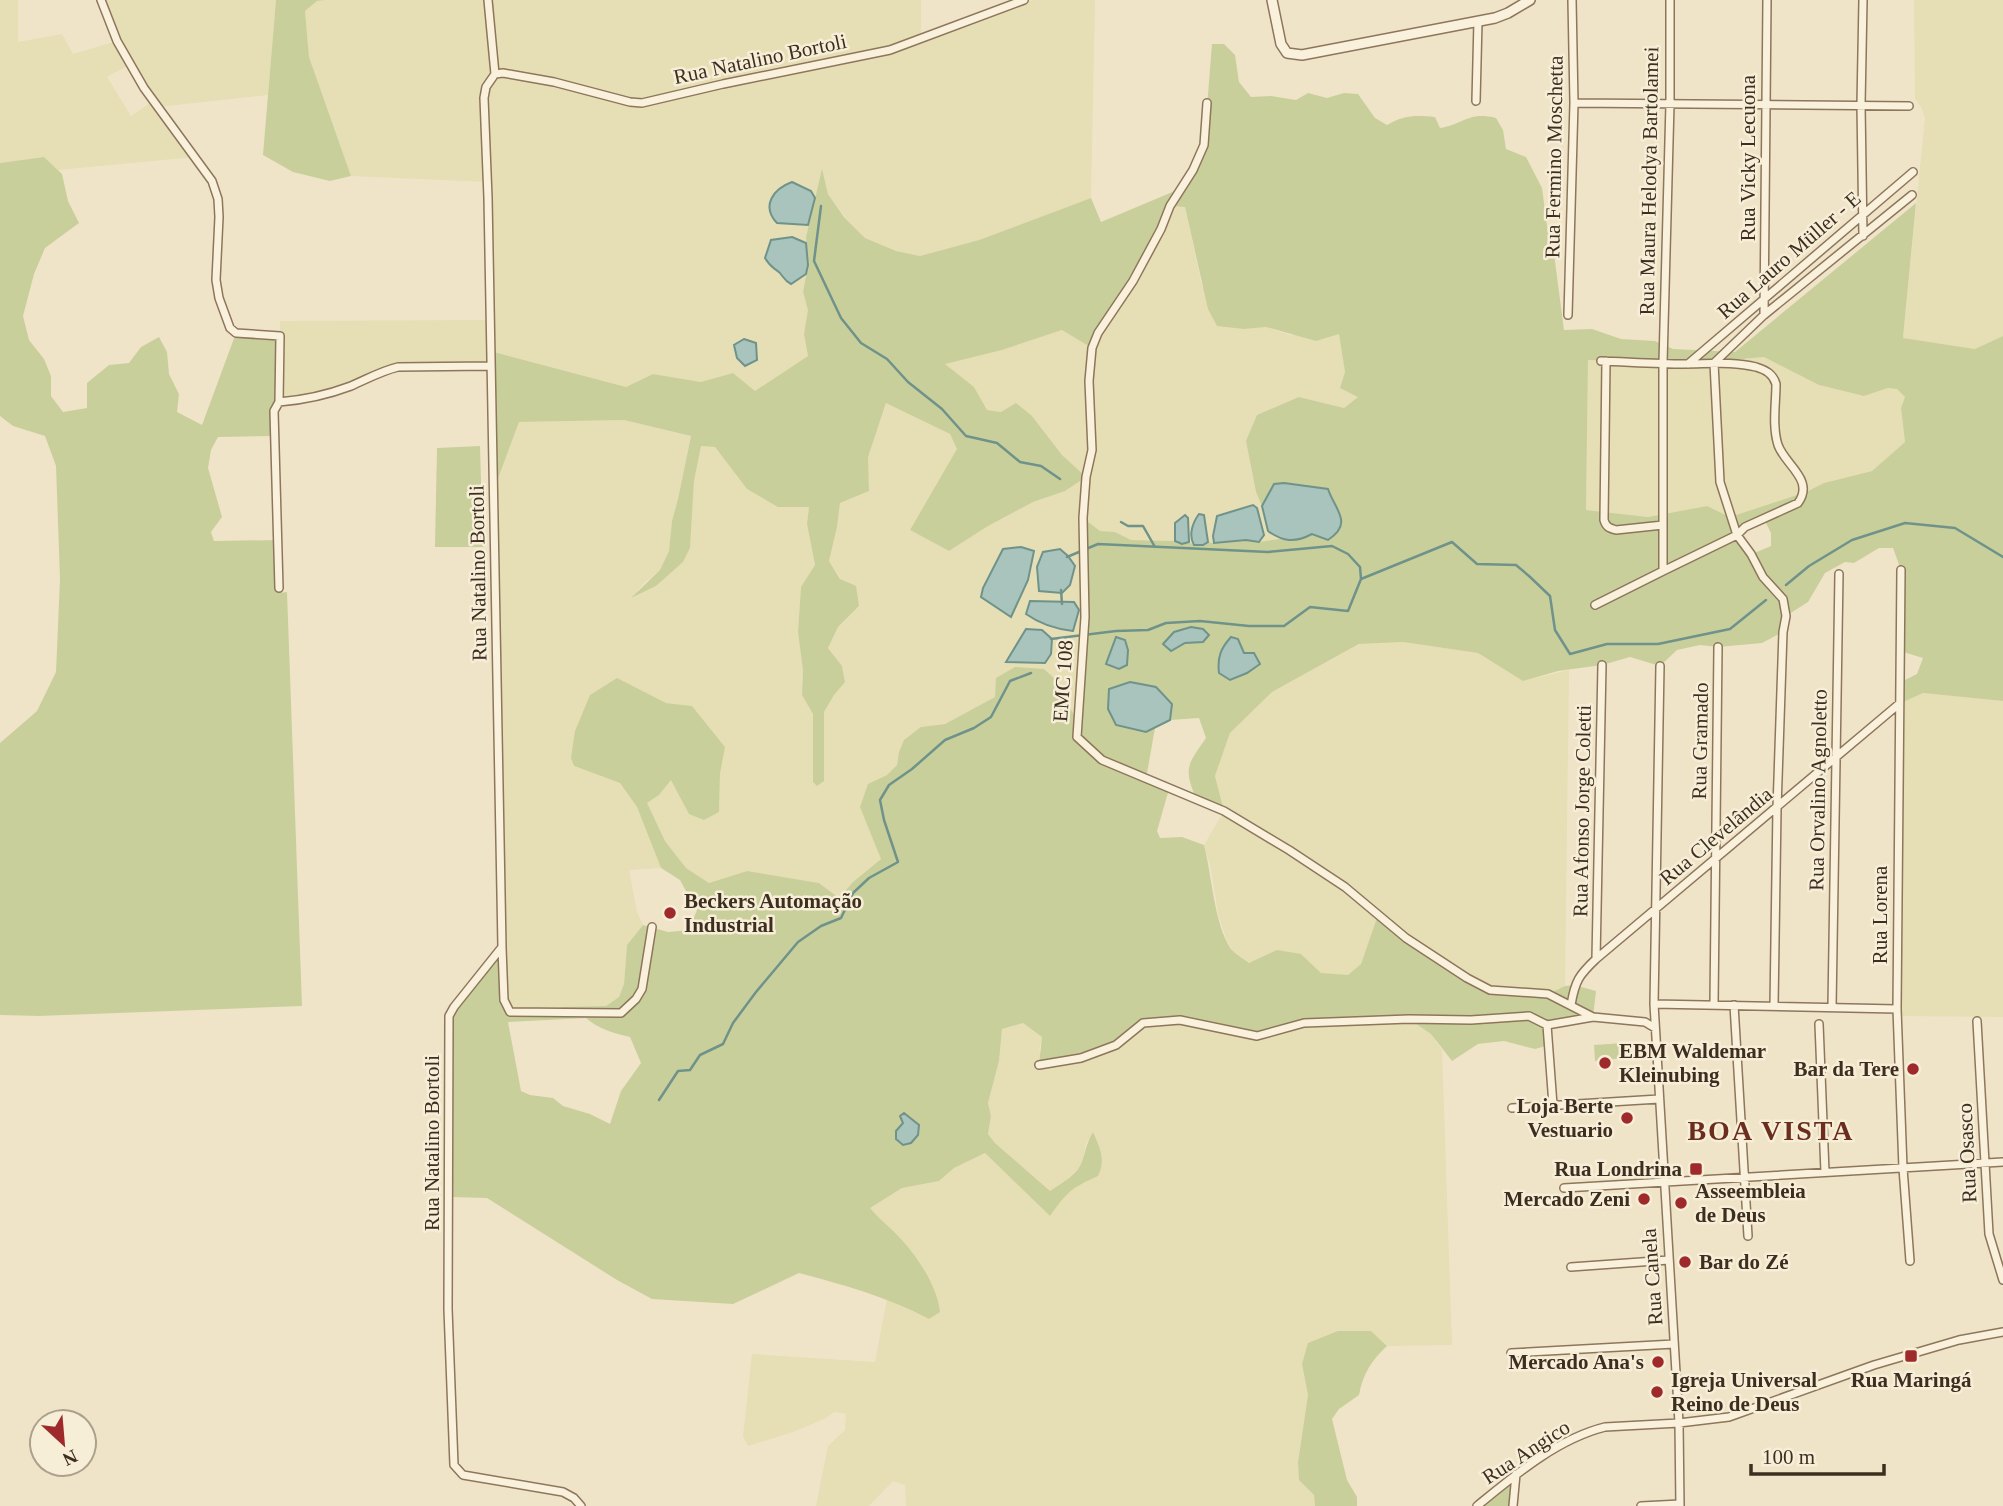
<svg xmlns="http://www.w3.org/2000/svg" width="2003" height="1506" viewBox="0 0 2003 1506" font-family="'Times New Roman',serif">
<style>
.farmland{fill:#e6deb5;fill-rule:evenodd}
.green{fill:#c9cf9b;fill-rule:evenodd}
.water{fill:#a9c4bc;stroke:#6f938a;stroke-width:2}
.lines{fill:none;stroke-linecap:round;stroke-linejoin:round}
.stream{stroke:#6f938a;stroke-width:2.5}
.minor-casing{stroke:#8d765c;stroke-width:10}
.tertiary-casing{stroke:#8d765c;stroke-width:12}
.minor{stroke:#faf1dc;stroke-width:7}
.tertiary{stroke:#faf1dc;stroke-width:9}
.poi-dot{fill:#9e2a2b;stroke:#f7eed8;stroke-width:2.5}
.labels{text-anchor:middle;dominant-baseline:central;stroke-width:5;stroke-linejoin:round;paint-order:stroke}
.street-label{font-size:21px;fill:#3d2e20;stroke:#f7eed8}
.poi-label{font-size:21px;font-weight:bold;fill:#3d2e20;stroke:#f7eed8;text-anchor:start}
.district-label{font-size:28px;font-weight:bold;letter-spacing:2px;fill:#6b2e1e;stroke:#f7eed8}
</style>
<rect width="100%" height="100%" fill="#f0e4c8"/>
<!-- farmland -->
<path class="farmland" d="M0,0H18V42L62,34L73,54L117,41L101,0H276L268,95L158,107L194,157L58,170L44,157L0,163ZM131,64L153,101L131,116L107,77Z
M325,0H921V37L981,16L1033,0H1095L1091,198L979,240L920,256L896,251L865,238L844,216L828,194L822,171L806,237L808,265L803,292L809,310L804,334L808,356L755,392L733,373L701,382L653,374L626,387L491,351V366L398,367L351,386L279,402L280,321L489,320L487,182L351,176L309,57L305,11L317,1Z
M1914,0H2003V336L1975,349L1903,338L1925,118L1921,107L1915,99Z
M1170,206L1185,207L1202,286L1244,329L1266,327L1290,335L1339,333L1345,372L1359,396L1344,408L1299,397L1246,441L1256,492L1262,506L1267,531L1279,539L1259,542H1208L1194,545L1189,542L1182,544L1175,541L1131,540L1115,532L1100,531L1084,519L1085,617L1077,721L1056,680L995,697L945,724L921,727L899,752L897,765L887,775L868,784L873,835L881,859L853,882L839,898L819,883L747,871L709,883L686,868L665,841L646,803L659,795L670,779L719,812L720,774L725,747L692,706L666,703L617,679L590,695L573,766L620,783L637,807L661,868L629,870L637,912L643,925L627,945L624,984L619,997L606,1006L563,1007L547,1013L510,1012L504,1000L493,492L519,422L624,420L691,436L678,499L672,521L669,551L660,570L643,584L633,597L656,586L683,562L690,548L694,481L700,446L715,447L747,489L809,507L807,524L815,566L801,587L798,632L803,671L802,694L813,714V782L824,780V712L834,695L845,681L842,666L828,648L838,627L859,606L829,561L837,527L840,503L869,491L867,457L887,402L950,434L958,449L910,530L949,551L988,526L1033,502L1065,491L1085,477L1062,455L1032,416L987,410L974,387L944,364L1002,350L1062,330Z
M1764,357L1819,385L1864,396L1888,388L1897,389L1905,397L1901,408L1905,442L1872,471L1824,483L1806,492L1730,517L1707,506L1648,517L1586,510L1588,359L1699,363Z
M1403,642L1478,653L1523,681L1569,670L1565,986L1548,994L1490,990L1378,916L1361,964L1348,976L1321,973L1301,954L1249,963L1233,951L1227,941L1219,918L1210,865L1204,845L1224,811L1215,776L1230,733L1272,692L1360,644Z
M1923,693L2003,701V1017L1897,1016L1899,704Z
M1409,1019L1431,1034L1442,1050L1452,1345L1387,1346L1371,1331L1302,1364L1308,1395L1298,1462L1299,1480L1314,1495L1315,1506H906L905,1485L893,1481L869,1506H816L828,1446L845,1430L846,1414L834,1412L824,1419L793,1432L748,1446L743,1436L752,1354L875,1362L887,1299L929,1319L902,1241L869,1208L902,1188L939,1181L954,1168L985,1153L1050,1215L1066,1193L1077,1185L1098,1176L1093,1133L1086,1143L1083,1163L1066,1181L1050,1191L995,1143L988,1134L991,1116L988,1103L999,1061L1002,1029L1023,1023L1042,1037L1039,1052L1143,1023H1304Z"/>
<!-- green -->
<path class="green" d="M276,0H325L317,1L305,11L309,57L351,176L330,181L293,172L263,155Z
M1212,44H1224L1235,55L1239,82L1251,97L1271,96L1296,100L1308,93L1327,98L1344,93L1358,94L1375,118L1387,125C1403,115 1416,115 1435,117L1440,128C1465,124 1468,111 1496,118L1503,130L1506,149L1526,157L1542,188L1548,233L1553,246L1564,330L1592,329L1621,339L1655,341L1673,349L1735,352L1916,203L1903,338L1975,349L2003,336V701L1923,693L1899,704V683L1917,674L1923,658L1900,651L1901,570L1893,548H1879L1854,563L1845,562L1825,573L1808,602L1786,616L1783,632L1762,643L1718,647L1700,645L1677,650L1660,666L1630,657L1602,665L1558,671L1523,681L1478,653L1403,642L1359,644L1272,692L1230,733L1215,776L1224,811L1197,800C1183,769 1187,765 1206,738L1199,718L1170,720L1171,704L1146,732L1155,728L1146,779L1169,789L1157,831L1160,838L1182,837L1204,845C1212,875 1214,924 1231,949C1235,954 1243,958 1249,963L1277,950L1301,954L1321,973L1348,975L1361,964L1378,915L1406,938L1490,990L1548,994L1565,986L1574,985L1596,991L1593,1017L1547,1025L1549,1045L1535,1049L1504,1041L1478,1044L1452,1061L1431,1034L1409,1019L1304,1023L1257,1036L1180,1020L1143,1023L1116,1045L1081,1058L1039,1065L1042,1037L1023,1023L1002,1029L999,1061L988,1103L991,1116L988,1134L995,1143L1050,1191C1062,1183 1079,1174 1083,1159C1086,1149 1087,1142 1093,1132C1100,1148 1106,1160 1098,1176C1071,1188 1067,1192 1050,1216L985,1153L954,1168L939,1181L902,1188L870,1208C879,1219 891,1228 901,1239C919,1259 937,1286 940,1312L929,1319C888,1297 844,1285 799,1273L733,1304L652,1299L617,1280L487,1198L450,1197L452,1010L502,947L504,999L510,1012L547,1013L563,1007L606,1006L619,997L624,984L627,945L643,925L668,932L689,930L699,905L686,891L680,880L661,868L637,807L620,783L574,766L571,758L575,731L590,695L617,678L666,703L692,706L725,747L720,774L719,812L704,820L689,814L671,780L659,795L647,803L665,841L686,868L709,883L747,871L819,883L839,898L853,882L881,859L860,807L868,784L887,775L897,765L899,752L904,740L921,727L945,724L995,697L996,678L1015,667L1044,669L1056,680L1076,719L1085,617L1083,518L1100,531L1115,532L1131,540L1175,541L1182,544L1189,542C1195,546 1201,546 1208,542L1214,543L1246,540L1259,542L1279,539L1301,540L1338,509L1331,499L1327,489L1274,484L1262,506L1256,492L1246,441L1257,415L1299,397L1344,408L1358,397L1340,388L1345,372L1339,334L1316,341L1266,327L1244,329L1217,326L1208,309L1185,207L1171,206L1092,348L1062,330L1002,350L945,364L974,387L987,410L1001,412L1016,403L1032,416L1062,455L1086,477L1065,491L1033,502L988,526L949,551L910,530L957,449L950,434L886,403L868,457L869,491L840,503L837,527L829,561L840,579L856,586L859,606L838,627L828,648L842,666L845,682L834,695L824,712V781L817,786L813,782V714L802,695L803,671L798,632L801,587L815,565L807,524L809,507H778L747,489L715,447L701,446L694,481L690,548L683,562L656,586L631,598L660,570L669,551L672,521L678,499L691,436L624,420L519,422L493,492L490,351L626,387L653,374L701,382L733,373L755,391L808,356L804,334L808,310L803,292L808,265L806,237L822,169L828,194L844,217L865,238L896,251L920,256L979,240L1091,198L1101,222L1182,188L1204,145ZM1764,357L1819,385L1864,396L1888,388L1897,389L1905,397L1901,408L1905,442L1872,471L1824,483L1806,492L1730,517L1707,506L1648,517L1586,510L1588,360L1699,363ZM1764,519L1771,533V546L1752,554L1735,528L1753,520ZM1174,632L1203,642L1185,643L1171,651L1163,643ZM586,1018C598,1029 614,1033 630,1037L641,1063L621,1091L610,1124L590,1114L563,1106L553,1098L530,1095L521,1091L508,1022Z
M44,157L62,174L68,201L79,223L45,248L34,274L23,316L29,340L44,359L51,376V396L63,412L87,408V383L109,365L129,363L141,347L159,337L167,352L169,374L179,394L177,412L202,425L236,333L280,336L279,402L274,411L275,436L218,437L211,450L208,468L222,517L211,532L214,541L278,540V593L287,592L302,1006L39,1016L0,1015V743L37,711L56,672L60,579L56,466L45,436L13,426L0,416V163Z
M480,446L483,547H435L437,448Z
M1623,1043L1624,1058L1595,1061L1594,1045Z
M1338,1331H1371L1387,1346C1371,1361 1363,1374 1359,1395L1339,1409L1332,1419L1347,1480L1357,1497V1506H1315L1314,1495L1299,1480L1298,1462L1308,1395L1302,1364L1308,1343Z
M1516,1474L1513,1506H1477Z"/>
<!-- water -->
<path class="water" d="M792,182L811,191L815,198L808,225L777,223C761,206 773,189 792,182Z
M792,237L806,243L808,265L806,274L791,284C785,281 784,278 780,273C772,266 771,268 765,258L771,240Z
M744,339L756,343L757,360L745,366L737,358L734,345Z
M1284,483L1328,489C1335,510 1354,523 1328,540L1312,534C1295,543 1283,542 1268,531L1262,506L1274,484Z
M1253,505L1257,508L1264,535L1259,542L1246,540L1214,543L1213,536L1217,516Z
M1199,514L1204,515L1208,542L1203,545H1194C1188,535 1193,522 1199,514Z
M1185,515L1188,518L1189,542L1182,544L1175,541V523Z
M1021,547L1034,551L1028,580L1011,617L981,597L983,588L1003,549Z
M1060,549L1068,556L1075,566L1070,585L1062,593L1039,591L1037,567L1043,552Z
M1030,601L1074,602L1079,610L1073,631C1055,629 1040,624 1026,614Z
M1191,627L1203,629L1209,635L1203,642L1185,643L1171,651L1163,644L1174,632Z
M1026,629L1042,630L1052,639L1051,654L1045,663L1006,662Z
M1116,637L1125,640L1128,650L1127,665L1119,669L1106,664Z
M1231,637L1238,639L1244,653H1254L1260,664L1247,673L1230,680L1219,673C1217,657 1221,648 1231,637Z
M1130,682L1156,687L1172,704L1170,720L1146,732L1116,725L1108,709L1109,689Z
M904,1113L919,1125L918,1135L911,1143L903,1145L896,1139V1131L903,1123L900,1116Z"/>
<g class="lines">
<!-- stream -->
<path class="stream" d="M821,206L814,261L841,318L861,343L887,359L908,382L942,409L966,436L997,443L1020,462L1041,466L1060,479
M1121,522L1128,526H1143L1155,547
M1067,557L1098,544L1268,552L1332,546L1348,554L1360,567L1361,579
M1786,585L1809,566L1852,540L1905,523L1955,528L2003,557
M1061,590L1062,604
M1051,639L1116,631L1148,630L1166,623L1200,621L1249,626H1284L1310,607L1348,611L1361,579L1452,542L1477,564L1516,565L1529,576L1550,596L1555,630L1570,654L1607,644H1658L1730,629L1766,600
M659,1100L678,1071L690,1070L700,1055L723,1044L733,1023L756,992L798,942L821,926L841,918L853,893L869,878L898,862L884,820L880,800L889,785L912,769L945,740L974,728L991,717L1010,681L1031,673"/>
<defs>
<path id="minor" d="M101,0L117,41L144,88L212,181L218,199L219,217L216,280L219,298L230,328L236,333L280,336L279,402C304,400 327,395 351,386C367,379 381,371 398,367L491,366
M488,0L495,74
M1863,0L1861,105L1863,236
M495,74L486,87L484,98L488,198L502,947L454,1007L449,1016L448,1309L454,1465L463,1475L563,1492L574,1498L581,1506
M495,74L503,73L554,82L630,102L642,103L723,84L890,50L1024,0
M1476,101L1478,21
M1207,103L1204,145L1193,170L1170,206L1161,229L1133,281L1098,333L1092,348L1089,381L1092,450L1086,477L1083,518L1085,617L1077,737L1102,760L1224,811L1289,850L1345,887L1406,938L1467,978L1490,990L1548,994L1593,1017
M1574,103L1909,106
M1568,315L1574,103L1572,0
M1764,315L1767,0
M1601,361C1629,362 1657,364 1684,364C1708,364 1733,361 1756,367C1766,370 1773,374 1776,384C1776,403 1772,426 1778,445C1785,465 1815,480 1798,503L1745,527L1737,535L1663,571V363L1670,104V0
M1606,361L1604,520C1606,527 1609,528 1616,530L1663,525
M1688,364L1913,172
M279,402L274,411L279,588
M1901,570L1897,1009L1903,1168L1910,1261
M1595,605L1663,571
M1660,666L1654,1004L1679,1423L1680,1506
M502,948L504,1000L510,1012L621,1013L636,999L642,989L652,927
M1596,959L1602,665
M1654,1004L1897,1009
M1714,1004L1718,647
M1571,1005C1575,981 1579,975 1596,959L1899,704
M1734,1005L1748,1236
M1774,1006L1777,808L1783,632L1786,616L1783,599L1763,577L1751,554L1737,535L1720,482L1714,363L1764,315L1912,195
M1832,1007L1839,574
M1977,1021L1989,1234L2003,1280
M1819,1024L1825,1172
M1547,1025L1553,1105
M1039,1065L1081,1058L1116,1045L1143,1023L1180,1020L1257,1036L1304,1023L1409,1019L1471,1020L1529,1016L1547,1025L1593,1017L1645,1022L1655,1028
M1512,1108L1659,1099
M1564,1188L2003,1162
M1571,1267L1669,1260
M1511,1353L1674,1344
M1477,1506C1515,1475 1557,1439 1605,1427L1679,1423L1729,1417L1874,1365L1959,1340L2003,1332
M1513,1506L1516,1474
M1641,1506L1680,1504"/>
<path id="tertiary" d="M1272,0L1281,44L1287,53L1302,55L1495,18L1508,13L1530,0"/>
</defs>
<!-- minor casing -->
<use href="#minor" class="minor-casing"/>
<!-- tertiary casing -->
<use href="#tertiary" class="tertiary-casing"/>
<!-- minor -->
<use href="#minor" class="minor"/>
<!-- tertiary -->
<use href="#tertiary" class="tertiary"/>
</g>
<!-- markers -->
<g class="poi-dot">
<circle cx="670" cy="913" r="7"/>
<circle cx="1605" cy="1063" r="7"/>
<circle cx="1913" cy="1069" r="7"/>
<circle cx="1627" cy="1118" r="7"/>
<rect x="1689" y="1162" width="14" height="14" rx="3.5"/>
<circle cx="1644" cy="1199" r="7"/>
<circle cx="1681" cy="1203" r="7"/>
<circle cx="1685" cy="1262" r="7"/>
<rect x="1904" y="1349" width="14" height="14" rx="3.5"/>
<circle cx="1658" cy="1362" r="7"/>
<circle cx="1657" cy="1392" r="7"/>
</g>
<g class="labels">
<!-- street labels -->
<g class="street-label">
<text transform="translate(760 59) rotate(-12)">Rua Natalino Bortoli</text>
<text transform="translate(1554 157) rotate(-89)">Rua Fermino Moschetta</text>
<text transform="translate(1748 158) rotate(-90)">Rua Vicky Lecuona</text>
<text transform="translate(1649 181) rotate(-89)">Rua Maura Helodya Bartolamei</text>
<text transform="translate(1789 255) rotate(-41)">Rua Lauro Müller - E</text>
<text transform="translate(478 573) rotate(-91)">Rua Natalino Bortoli</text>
<text transform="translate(1063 681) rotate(-86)">EMC 108</text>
<text transform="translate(1700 741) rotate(-89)">Rua Gramado</text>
<text transform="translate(1818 790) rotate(-89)">Rua Orvalino Agnoletto</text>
<text transform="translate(1582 811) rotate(-89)">Rua Afonso Jorge Coletti</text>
<text transform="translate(1716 836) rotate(-40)">Rua Clevelândia</text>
<text transform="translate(1880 915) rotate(-90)">Rua Lorena</text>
<text transform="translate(432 1143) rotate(-90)">Rua Natalino Bortoli</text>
<text transform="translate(1967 1153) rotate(-93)">Rua Osasco</text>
<text transform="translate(1652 1277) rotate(-94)">Rua Canela</text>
<text transform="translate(1526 1452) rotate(-33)">Rua Angico</text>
</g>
<!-- poi labels -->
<g class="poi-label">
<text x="684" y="901">Beckers Automação<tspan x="684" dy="24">Industrial</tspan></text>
<text x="1619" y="1051">EBM Waldemar<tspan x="1619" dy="24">Kleinubing</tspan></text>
<text x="1899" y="1069" text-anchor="end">Bar da Tere</text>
<text x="1613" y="1106" text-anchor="end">Loja Berte<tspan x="1613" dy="24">Vestuario</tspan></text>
<text x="1682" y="1169" text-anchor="end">Rua Londrina</text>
<text x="1695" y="1191">Asseembleia<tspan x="1695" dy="24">de Deus</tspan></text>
<text x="1630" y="1199" text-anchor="end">Mercado Zeni</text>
<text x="1699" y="1262">Bar do Zé</text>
<text x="1644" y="1362" text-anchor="end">Mercado Ana's</text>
<text x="1671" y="1380">Igreja Universal<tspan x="1671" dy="24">Reino de Deus</tspan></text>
<text x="1911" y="1380" text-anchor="middle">Rua Maringá</text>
</g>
<!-- district labels -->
<g class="district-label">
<text x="1771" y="1130">BOA VISTA</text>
</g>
</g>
<!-- north arrow -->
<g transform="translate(63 1443) rotate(154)"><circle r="33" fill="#f7eed8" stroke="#ada18e" stroke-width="2"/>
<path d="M0-5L12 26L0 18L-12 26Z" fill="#9e2a2b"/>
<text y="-10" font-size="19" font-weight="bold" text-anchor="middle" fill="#3d2e20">N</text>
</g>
<!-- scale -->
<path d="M1751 1464v10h133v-10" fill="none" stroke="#3d2e20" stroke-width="3.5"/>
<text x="1762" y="1464" font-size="21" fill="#3d2e20" stroke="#f7eed8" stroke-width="5" paint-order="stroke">100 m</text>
</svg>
